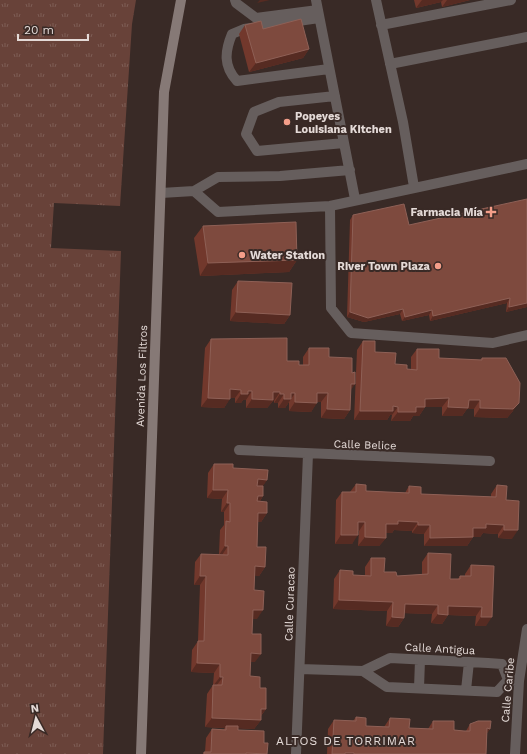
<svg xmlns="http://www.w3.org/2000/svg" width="527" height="754" viewBox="0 0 527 754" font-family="'Work Sans',sans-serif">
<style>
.grass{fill:url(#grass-tufts)}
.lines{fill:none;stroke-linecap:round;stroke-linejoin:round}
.lane{stroke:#665e5d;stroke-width:10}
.street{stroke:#665e5d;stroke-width:10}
.secondary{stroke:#867976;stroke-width:10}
.wall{fill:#72382c}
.shaded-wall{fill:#562b22}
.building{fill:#7e4a3e;stroke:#8e6056}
.poi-dot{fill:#f49e89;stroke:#392a26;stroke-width:1.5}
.labels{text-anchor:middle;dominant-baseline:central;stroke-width:4;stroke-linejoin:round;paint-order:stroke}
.poi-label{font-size:11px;font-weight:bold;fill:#e4dad7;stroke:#392a26;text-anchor:start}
.street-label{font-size:11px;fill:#e4dad7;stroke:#392a26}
.neighbourhood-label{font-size:12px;letter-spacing:1px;fill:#e4dad7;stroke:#392a26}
</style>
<defs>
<pattern id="grass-tufts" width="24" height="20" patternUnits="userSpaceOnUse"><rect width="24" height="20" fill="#684239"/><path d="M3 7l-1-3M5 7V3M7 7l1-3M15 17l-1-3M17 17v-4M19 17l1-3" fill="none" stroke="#7d5d55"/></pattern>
</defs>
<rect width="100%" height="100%" fill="#392a26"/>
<!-- grass -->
<path class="grass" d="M0,0H136L132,24L120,206L54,203L51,248L121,251L103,754H0Z"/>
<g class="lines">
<!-- lane -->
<path class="lane" d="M235,0L236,3L256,18L318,10
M316,0L355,199
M376,0L403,122L414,187
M319,18L244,29L232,34C225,51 223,66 237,81L329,69
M381,25L511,0
M390,64L527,37
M335,96L279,102L254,112L246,134L257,151L344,143
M194,191L218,212L330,206L527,164
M161,193L194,191L218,177L280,176L350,170
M330,206L331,308L351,333L493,343L527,335"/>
<!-- street -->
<path class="street" d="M239,450L490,461
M300,669L363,671L390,658L488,663L502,664L508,680
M363,671L387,687L497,692L508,680L519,681
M419,688L420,660
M466,690L469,662
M296,754L308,454
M515,754L519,681L527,629"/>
<!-- secondary -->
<path class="secondary" d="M141,754L164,92L181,0"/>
</g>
<!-- wall -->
<path class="wall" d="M414,0H470L442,7L441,2L416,8Z
M245,25L263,29L309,49L303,58L249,72L239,34Z
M353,215L409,225L527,307L506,312L507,303L430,321L429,315L402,321L400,314L364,322L347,317L350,220Z
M203,226L297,260L289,272L200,276L194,238Z
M238,281L290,315L284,324L230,321L232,290Z
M211,339L299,365H303V357L309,348L329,357L350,391V410L344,419L321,418V402H317L311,412L289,411V402L285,408H278V403H274V401H273L267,408H246V400H243L241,403H235V398H230L224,408L201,407L205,348Z
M363,341L375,352L395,364L407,369H411V357L417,349L439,358L480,360L482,358L513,411L507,418L474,417V409H467L462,416H442V407H425L419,416H413L410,421H391L392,415H390L387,420H354L357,350Z
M214,464L233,468L267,480L262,486L263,496L260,501L267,513L261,522H258L257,547L265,567L259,576L254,575V590L257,619H252V634L255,662H250V676L260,688L266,709L261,716V720L254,729L238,728V730L264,743L267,754H203L204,752H205L206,738L212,729L223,730L225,728L205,727L207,694L213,685L214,673L191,672L192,650L198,641L200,585H194L195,562L201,554H219L220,530L224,525V512H221L222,499L207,498L208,473Z
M356,484L366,491L405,493L409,486L421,494L491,497V494L497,485L506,500L512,539L498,538V534L483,533L480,537H473L467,546H424V534L412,533V531L394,530L392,533H386V538L379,546H358L359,531H358L352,544H335L336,500L342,492H350Z
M428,553L450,579H458L460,576H465V574L471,565L494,566L486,626H475L476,616L448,615L442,624L431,623L432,614L404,613V618L398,627L386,626L387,611L333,609L334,579L340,570L353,575H365V567L371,558L384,572L397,576L422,575V562Z
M356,717L366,726L384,727L390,718L409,728L428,729L433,721L454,730L466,731L470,724L490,729L487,733L486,754H327L328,729L334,720L353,721Z"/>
<!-- shaded-wall -->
<path class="shaded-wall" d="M260,0H270L257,3Z
M422,0H443L441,2L416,8Z
M447,0H470L442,7Z
M309,49L303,58L249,72L256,63Z
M297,260L289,272L200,276L208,263Z
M510,298L507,303L430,321L433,316Z
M527,303V307L506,312L509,307Z
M403,309L400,314L364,322L347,317L350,312Z
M432,310L429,315L402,321L405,317Z
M236,312L290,315L284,324L230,321Z
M351,384H355L349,393Z
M230,389L241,390L235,398H224Z
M248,391H252L246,400H243L241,403H235L241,394Z
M273,392H280L274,401H273L267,408H246L252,399Z
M291,393H295L285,408H278L284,399Z
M317,393H328L321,402H311Z
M280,394H284L278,403H274Z
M208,398L230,399L224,408L201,407Z
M449,398L442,407H419L425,399Z
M469,400H480L474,409H467L462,416H442L448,407Z
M295,402L317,403L311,412L289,411Z
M519,403L513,411L507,418L474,417L480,408Z
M393,406L398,407L392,415H390L387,420H354L360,411Z
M416,407H425L419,416H413L410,421H391L398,412Z
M327,409L350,410L344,419L321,418Z
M258,479L267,480L261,489L252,488Z
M213,490H228L222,499L207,498Z
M258,496H263L257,505Z
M227,503H230L224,512H221Z
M258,513H267L261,522H252Z
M398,521L418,522L412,531L394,530L392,533H380L386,524Z
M358,522H365L359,531H352Z
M486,524L504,525L498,534L483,533L480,537H467L473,528Z
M418,525H430L424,534L412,533Z
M504,530H518L512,539L498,538Z
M341,535H358L352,544H335Z
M365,537L386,538L379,546H358Z
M473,537L467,546H424L430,538Z
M225,546H228L222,555H219Z
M255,566L265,567L259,576L248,575Z
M200,576H206L200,585H194Z
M339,600L393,602L387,611L333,609Z
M405,604L438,605L432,614L399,613Z
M448,606L482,607L476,616L448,615L442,624L431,623L438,614Z
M253,610H263L257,619H246Z
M392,617L404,618L398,627L386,626Z
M481,617H492L486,626H475Z
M251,653L261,654L255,662H245Z
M197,663L220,664L214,673L191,672Z
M220,677H223L216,686H213Z
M261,709H266L259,718Z
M212,718L261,720L254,729L226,728V726L225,728L205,727Z
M487,728L490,729L484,737Z
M345,753H354V754H344Z"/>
<!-- building -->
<path class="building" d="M301,19L309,49L256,63L245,25L261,21L263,29Z
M527,199V303L509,307L510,298L433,316L432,310L405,317L403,309L368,318L350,312L353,215L404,204L409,225Z
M296,222L297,260L208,263L203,226Z
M238,281L292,283L290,315L236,312Z
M287,338V361H299V365H309V348H329V357L352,358V373L355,372V384H351L350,410L327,409L328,393H317V403L295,402V393H291V399H284V394H280V392H273V400L252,399V391H248V394H241V390L230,389V399L208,398L211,339Z
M363,341H375V352L396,353L395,364L407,365V369L417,370V349H439V358L482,360V358H506L520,383L519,403L513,409L480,408V400H469L468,408L448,407L449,398L425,399V407H416V412H398V407L393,406V411H360Z
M214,464H233V468L268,470L267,480L258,479L257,486H263V496H258L257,501L267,502V513H258L257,547H266L265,567L255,566L254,590L264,591L263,610H253L252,634H261V654L251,653L250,676L260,677V688H266V709H261V720L212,718L213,685H222L223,677H220V664L197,663L198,641H204L206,576H200L201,554L228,555V546H225L226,521L230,522V503H227L228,490H213Z
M356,484L366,485V491L409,493V486L421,487V494L496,497L497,485L507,486L506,500L519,501L518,530H504V525L486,524V528H473V537L430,538V525H418V522L398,521V524H386V538L365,537V522H358V535H341L342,492H356Z
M428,553L451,554L450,579H460V576H471V565L494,566L492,617H481L482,607L448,606V615L438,614V605L405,604L404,618L392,617L393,602L339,600L340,570L353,571V575L371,576V558H385L384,572H396L397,576L428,574Z
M356,717L366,718V726L389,727L390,718L410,719L409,728L433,729V721H454V730L464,731H470V724L478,721H491L490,729L487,728L486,754H354V753H345V754H332L334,720L356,721Z
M226,726H238V730L264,731V743H268L267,754L246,753V754H204V752H211L212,729L226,730Z"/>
<!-- markers -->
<g class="poi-dot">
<circle cx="287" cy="122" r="4"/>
<path d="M489 206h4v4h4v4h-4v4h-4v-4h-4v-4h4z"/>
<circle cx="242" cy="255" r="4"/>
<circle cx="438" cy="266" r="4"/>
</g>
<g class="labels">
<!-- poi labels -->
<g class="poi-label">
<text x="295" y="116">Popeyes<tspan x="295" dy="13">Louisiana Kitchen</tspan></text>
<text x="483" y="212" text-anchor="end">Farmacia Mía</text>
<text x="250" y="255">Water Station</text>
<text x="430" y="266" text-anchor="end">River Town Plaza</text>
</g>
<!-- street labels -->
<g class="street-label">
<text transform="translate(142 376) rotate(-88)">Avenida Los Filtros</text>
<text transform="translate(365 445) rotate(2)">Calle Belice</text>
<text transform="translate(290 604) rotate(-88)">Calle Curacao</text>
<text transform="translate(440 649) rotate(3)">Calle Antigua</text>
<text transform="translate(508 690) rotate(-85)">Calle Caribe</text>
</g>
<!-- neighbourhood labels -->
<g class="neighbourhood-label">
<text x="346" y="741">ALTOS DE TORRIMAR</text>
</g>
</g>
<!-- north arrow -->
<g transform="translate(36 718) rotate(353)" stroke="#392a26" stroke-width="3" paint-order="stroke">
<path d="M0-3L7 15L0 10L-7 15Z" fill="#e4dad7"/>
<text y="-6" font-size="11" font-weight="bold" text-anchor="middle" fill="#e4dad7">N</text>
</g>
<!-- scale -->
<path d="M18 34v6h70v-6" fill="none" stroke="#e4dad7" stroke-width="2"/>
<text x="24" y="34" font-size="12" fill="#e4dad7" stroke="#392a26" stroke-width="3" paint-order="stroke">20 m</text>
</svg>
